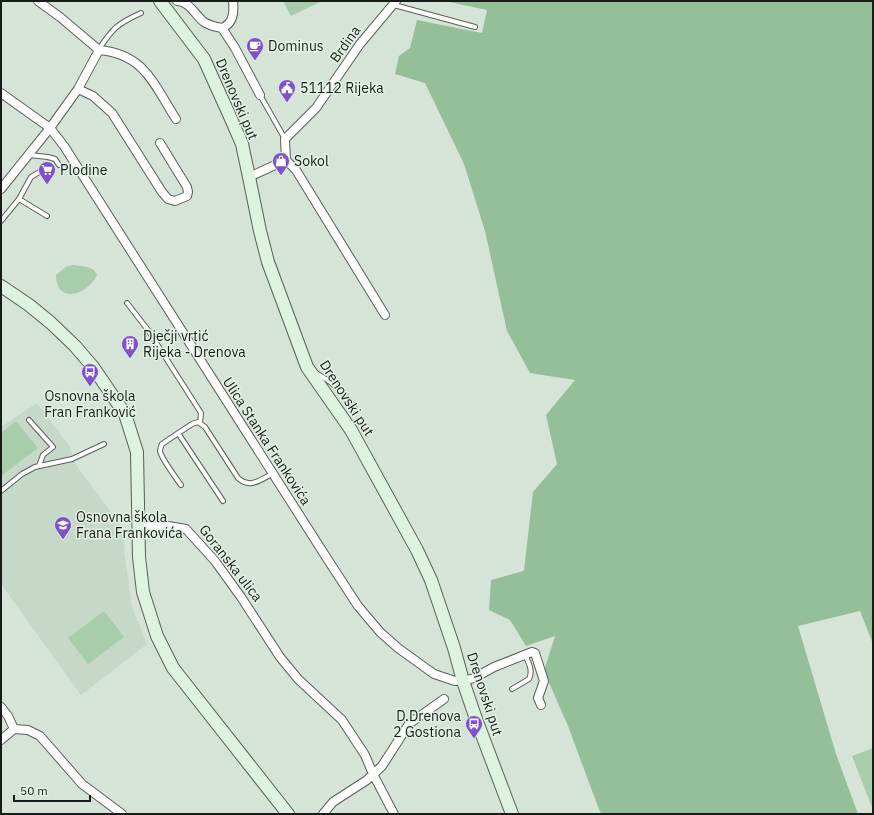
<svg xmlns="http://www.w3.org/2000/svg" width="874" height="815" viewBox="0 0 874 815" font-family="'IBM Plex Sans',sans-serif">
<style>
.built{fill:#c6d9c8}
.green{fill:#a7cdaa}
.forest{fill:#94bf98}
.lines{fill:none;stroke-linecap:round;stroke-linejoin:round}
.lane-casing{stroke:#566157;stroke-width:6}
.street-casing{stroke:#566157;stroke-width:10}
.secondary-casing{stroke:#566157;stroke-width:14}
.lane{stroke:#fff;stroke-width:4}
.street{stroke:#fff;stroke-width:8}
.secondary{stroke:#ddf2df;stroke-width:12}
.labels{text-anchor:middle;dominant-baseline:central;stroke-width:3;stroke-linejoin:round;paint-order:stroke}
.street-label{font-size:14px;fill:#181c18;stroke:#e3f0e4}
.poi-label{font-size:14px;fill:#181c18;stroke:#e3f0e4;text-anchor:start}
</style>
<rect width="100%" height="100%" fill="#d6e3d7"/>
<!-- built -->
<path class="built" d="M37,403L70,447L76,465L125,531L124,550L132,607L147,644L81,695L1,584V427Z"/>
<!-- green -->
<path class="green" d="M283,1H319L320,2L291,16Z
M73,265C83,267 93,265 97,275C88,295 56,305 56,275L66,267Z
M16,421L38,448L1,476V433Z
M104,611L124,637L88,664L68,638Z
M873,748V810L852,756Z"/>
<!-- forest -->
<path class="forest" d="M445,1H873V644L860,611L798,626L836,754L858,814H601L591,788L568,726L544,671L555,636L526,646L510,620L489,610L491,580L524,571L533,492L557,464L546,415L575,380L530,373L507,331L485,231L464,164L425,83L395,74L399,56L410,48L417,20L482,33L487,10Z"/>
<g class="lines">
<defs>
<path id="lane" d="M394,5L475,27
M99,49C113,28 117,24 141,13
M260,95L285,139
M29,155L48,157L55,159L59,165
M19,199L31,177L41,171
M1,221L19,199L47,216
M127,303L148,330L201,413L200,423
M316,373C332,382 346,393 355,409
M29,420L53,447L43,455L39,466
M178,433L223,501
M181,485C176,478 161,458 160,451C160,448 161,447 162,444L192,424L198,422L205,427L238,478C250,489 260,480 272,474
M1,491L22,474L35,467L72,459L104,444
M512,689L529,679C533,671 529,663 525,655"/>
<path id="street" d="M38,1L60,17L99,50
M177,1C189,1 196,16 204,22C210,26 216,27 222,28
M222,28L235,48L260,95
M222,28C234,23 234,12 233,1
M99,50C145,54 154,85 176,119
M78,89L93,96L112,113L162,192L168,199L175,201L187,196L188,192L187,187L160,143
M1,93L50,128L64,146L328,560L358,606L380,632L398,648L434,674L455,681H463L474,678L494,667L532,652L535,653L544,681L538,698L541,705
M286,160L296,170L385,315
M249,177L286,160L285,139L316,108L360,44L396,1
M1,189L50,128L78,89L99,50
M139,527L168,526L186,529L215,561L241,597L280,657L298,679L342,720L365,755L373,774L394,814
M1,707L8,716L14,729
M1,740L14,729L28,730L40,736L82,784L122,814
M323,814L333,802L367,780L382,766L409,724L444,699"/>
<path id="secondary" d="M160,1L204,59L232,121L242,144L249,177L260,231L268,262L307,367L351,430L417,550L431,580L454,648L463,681L476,719L512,814
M1,286L29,305L51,323L75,346L93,367L125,414L137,452L139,557L143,592L157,636L173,668L288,814"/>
</defs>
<!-- lane casing -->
<use href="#lane" class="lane-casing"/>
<!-- street casing -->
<use href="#street" class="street-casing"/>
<!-- secondary casing -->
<use href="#secondary" class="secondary-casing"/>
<!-- lane -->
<use href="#lane" class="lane"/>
<!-- street -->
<use href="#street" class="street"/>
<!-- secondary -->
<use href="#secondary" class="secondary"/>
</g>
<!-- icons -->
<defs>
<symbol id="cafe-pin" viewBox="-11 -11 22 30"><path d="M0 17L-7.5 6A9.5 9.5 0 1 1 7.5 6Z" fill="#7f52cb" stroke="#e3f0e4"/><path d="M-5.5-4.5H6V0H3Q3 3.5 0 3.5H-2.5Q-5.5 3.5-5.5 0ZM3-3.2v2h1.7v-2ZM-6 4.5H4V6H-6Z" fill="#fff"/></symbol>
<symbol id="civic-pin" viewBox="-11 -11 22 30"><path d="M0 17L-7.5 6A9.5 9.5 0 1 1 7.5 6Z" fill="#7f52cb" stroke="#e3f0e4"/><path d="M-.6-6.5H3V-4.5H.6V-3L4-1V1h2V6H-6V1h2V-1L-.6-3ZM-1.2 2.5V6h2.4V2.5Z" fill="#fff"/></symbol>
<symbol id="shop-pin" viewBox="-11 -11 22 30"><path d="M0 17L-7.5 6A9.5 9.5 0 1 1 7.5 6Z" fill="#7f52cb" stroke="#e3f0e4"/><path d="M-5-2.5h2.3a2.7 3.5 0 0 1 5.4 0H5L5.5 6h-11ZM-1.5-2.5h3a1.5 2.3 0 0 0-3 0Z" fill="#fff"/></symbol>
<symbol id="supermarket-pin" viewBox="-11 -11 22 30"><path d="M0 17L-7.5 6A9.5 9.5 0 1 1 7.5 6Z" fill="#7f52cb" stroke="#e3f0e4"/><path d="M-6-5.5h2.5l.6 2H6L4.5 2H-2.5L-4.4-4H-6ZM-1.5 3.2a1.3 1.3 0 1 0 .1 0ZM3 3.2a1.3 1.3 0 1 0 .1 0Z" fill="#fff"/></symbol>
<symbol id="building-pin" viewBox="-11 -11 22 30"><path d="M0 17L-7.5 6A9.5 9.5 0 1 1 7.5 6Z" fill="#7f52cb" stroke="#e3f0e4"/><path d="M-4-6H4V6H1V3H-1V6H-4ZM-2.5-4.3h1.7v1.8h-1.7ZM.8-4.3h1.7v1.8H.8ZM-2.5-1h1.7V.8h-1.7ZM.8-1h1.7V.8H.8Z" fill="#fff"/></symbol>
<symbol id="bus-pin" viewBox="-11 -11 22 30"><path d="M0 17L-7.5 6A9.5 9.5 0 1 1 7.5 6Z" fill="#7f52cb" stroke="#e3f0e4"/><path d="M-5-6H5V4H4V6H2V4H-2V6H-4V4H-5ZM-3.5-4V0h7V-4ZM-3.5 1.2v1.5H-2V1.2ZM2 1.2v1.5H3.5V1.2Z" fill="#fff"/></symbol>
<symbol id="school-pin" viewBox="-11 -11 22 30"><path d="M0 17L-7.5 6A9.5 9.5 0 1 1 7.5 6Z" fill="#7f52cb" stroke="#e3f0e4"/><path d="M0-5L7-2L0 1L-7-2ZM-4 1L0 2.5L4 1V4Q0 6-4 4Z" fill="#fff"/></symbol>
</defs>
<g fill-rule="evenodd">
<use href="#cafe-pin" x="245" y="36" width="20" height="27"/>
<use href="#civic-pin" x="277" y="78" width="20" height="27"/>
<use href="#shop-pin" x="271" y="151" width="20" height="27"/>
<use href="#supermarket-pin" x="37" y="160" width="20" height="27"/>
<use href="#building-pin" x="120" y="334" width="20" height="27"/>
<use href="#bus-pin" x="80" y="362" width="20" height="27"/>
<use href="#school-pin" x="53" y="515" width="20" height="27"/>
<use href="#bus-pin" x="464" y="714" width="20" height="27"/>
</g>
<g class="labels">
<!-- street labels -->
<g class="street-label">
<text transform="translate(345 44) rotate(-54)">Brdina</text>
<text transform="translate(237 99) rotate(67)">Drenovski put</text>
<text transform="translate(347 398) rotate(57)">Drenovski put</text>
<text transform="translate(267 441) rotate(57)">Ulica Stanka Frankovića</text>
<text transform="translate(231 563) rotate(52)">Goranska ulica</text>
<text transform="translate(485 694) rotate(72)">Drenovski put</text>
</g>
<!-- poi labels -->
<g class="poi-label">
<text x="268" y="46">Dominus</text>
<text x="300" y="88">51112 Rijeka</text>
<text x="294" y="161">Sokol</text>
<text x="60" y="170">Plodine</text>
<text x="143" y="336">Dječji vrtić<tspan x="143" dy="16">Rijeka - Drenova</tspan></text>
<text x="90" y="396" text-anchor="middle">Osnovna škola<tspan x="90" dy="16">Fran Franković</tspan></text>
<text x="76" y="517">Osnovna škola<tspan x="76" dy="16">Frana Frankovića</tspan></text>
<text x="461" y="716" text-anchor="end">D.Drenova<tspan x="461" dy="16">2 Gostiona</tspan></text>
</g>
</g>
<!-- border -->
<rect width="874" height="815" fill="none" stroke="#181c18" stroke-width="4"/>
<!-- scale -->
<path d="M14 795v6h76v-6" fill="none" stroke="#181c18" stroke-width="2"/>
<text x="20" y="795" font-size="12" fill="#181c18" stroke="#e3f0e4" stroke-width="3" paint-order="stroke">50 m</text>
</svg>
